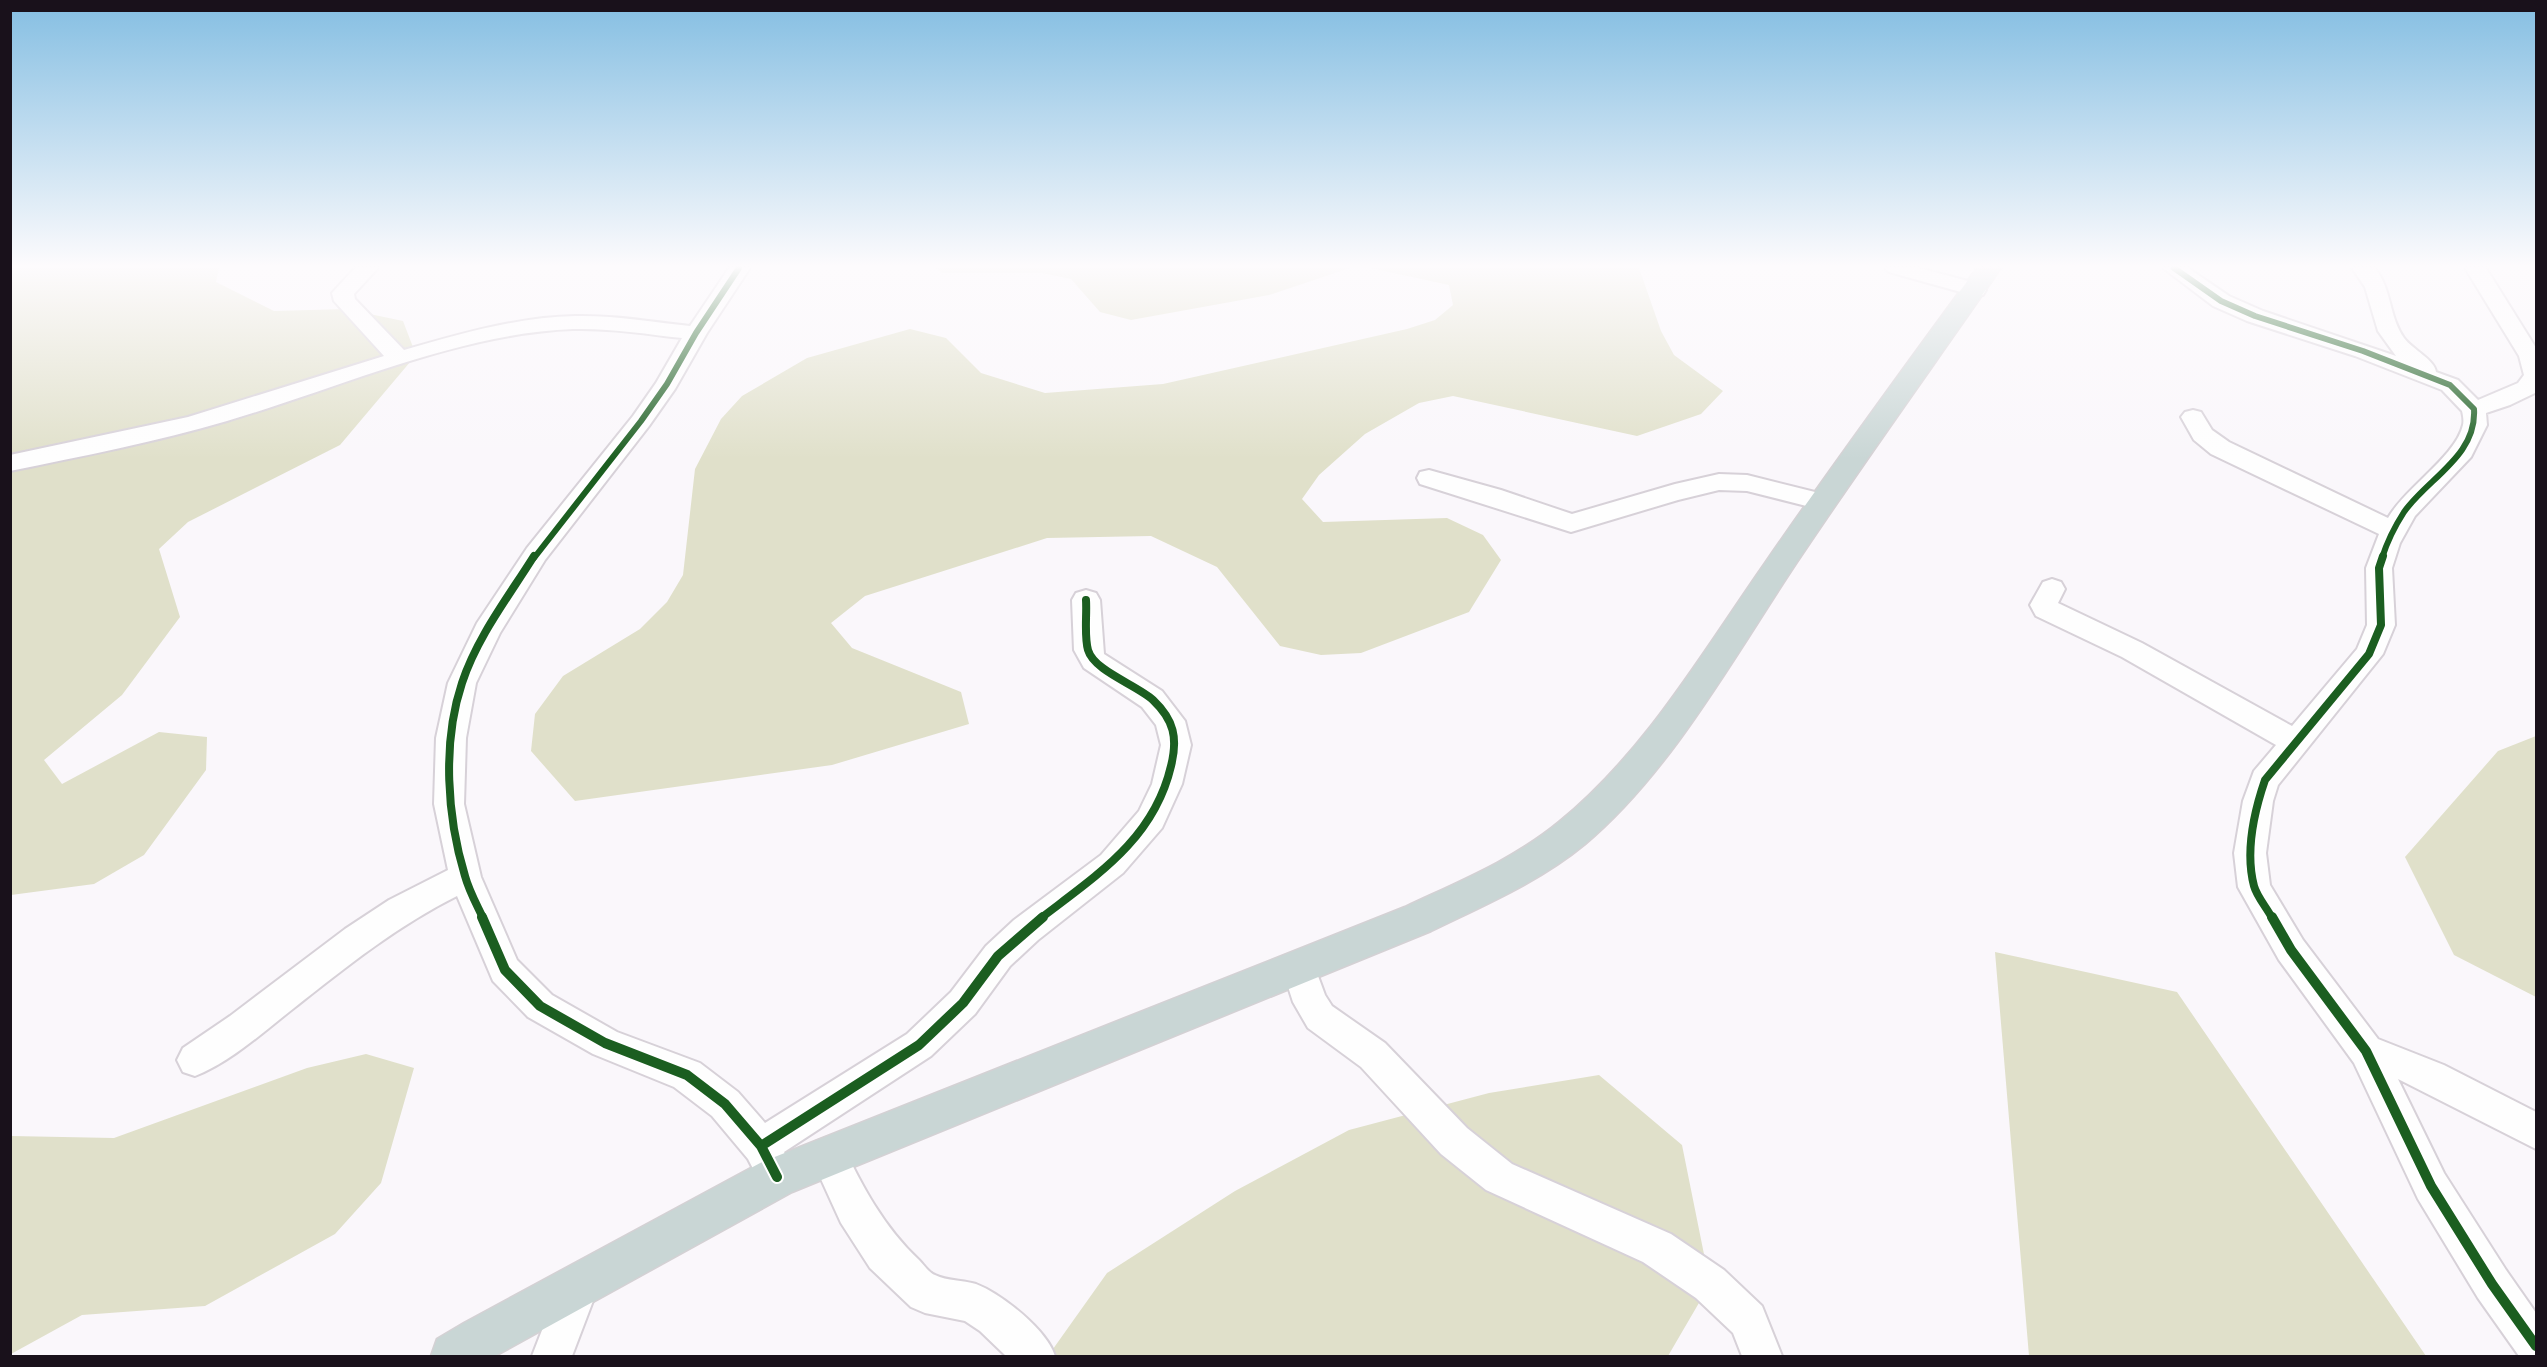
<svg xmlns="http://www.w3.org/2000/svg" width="2547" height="1367" viewBox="0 0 2547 1367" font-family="Quicksand,sans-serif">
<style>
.green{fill:#e0e0ca}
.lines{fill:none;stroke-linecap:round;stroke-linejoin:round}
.street-casing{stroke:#d7d1d8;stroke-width:4}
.highway-casing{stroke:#d4d1d4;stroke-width:3}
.street{fill:#fefefe;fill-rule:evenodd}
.highway{fill:#c9d6d5;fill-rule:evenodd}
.cycleway-far2-casing{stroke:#fff;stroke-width:9}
.cycleway-far1-casing{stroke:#fff;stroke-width:11}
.cycleway-casing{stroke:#fff;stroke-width:14}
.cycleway-far2{stroke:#1b5e20;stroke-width:6}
.cycleway-far1{stroke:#1b5e20;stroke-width:8}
.cycleway{stroke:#1b5e20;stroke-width:10}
</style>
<rect width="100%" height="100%" fill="#faf7fb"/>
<!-- green -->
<path class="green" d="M11,268H219L216,282L274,311L346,309L403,321L416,355L340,445L188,522L159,549L180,617L122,695L44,760L62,784L159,732L207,737L206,770L144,855L94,884L11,895Z
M936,268H1350L1269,295L1131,320L1100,312L1071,279L1042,273H942Z
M1370,268H1639L1661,331L1674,355L1723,391L1701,414L1637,436L1453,396L1419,403L1365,434L1319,475L1302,499L1323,522L1447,518L1483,535L1501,560L1469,612L1361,653L1321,655L1280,646L1217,567L1151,536L1047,538L865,596L831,623L852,648L961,692L969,724L832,765L575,801L531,751L535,714L563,676L640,629L667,602L683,575L695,469L721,419L742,396L807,358L910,329L946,338L981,373L1045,393L1163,384L1407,329L1435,320L1453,305L1449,285Z
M2536,736V997L2454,955L2405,857L2498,751Z
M1995,952L2177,992L2426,1356H2029Z
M366,1054L414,1068L381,1183L335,1234L205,1306L82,1315L11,1354V1136L114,1138L307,1068Z
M1599,1075L1682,1145L1710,1284L1668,1356H1048L1107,1273L1235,1191L1349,1130L1489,1093Z"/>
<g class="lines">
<defs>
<path id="street" d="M355,268H378L354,294L355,299L404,350C459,334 518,317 575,316C614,315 652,322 690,326L729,268H750L707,333L675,389L649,426L545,560L500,633L476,683L466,738L464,804L481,877L517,960L552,995L617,1032L700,1063L738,1092L765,1123L907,1034L951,992L986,946L1014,920L1101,855L1139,811L1152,784L1161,745L1156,725L1142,707L1084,668L1074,650L1072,600L1076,593L1086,590L1096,593L1100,600L1104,654L1162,691L1185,721L1191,745L1182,784L1162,828L1123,873L1038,940L1010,966L975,1014L931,1056L784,1152L796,1177L790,1190L777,1195L764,1190L748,1159L712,1116L674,1087L593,1054L528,1017L493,981L457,896C397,926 346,967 294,1008C263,1032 231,1062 195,1076L183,1072L177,1060L183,1048L230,1016L345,929L389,900L448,870L434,804L436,738L448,683L477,623L527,548L633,416L656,383L682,338C646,334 610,328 573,329C460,333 336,389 227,421C156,442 83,456 10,471V455L188,417L384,356L334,301L332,293Z
M1885,268H1919L1983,285L1986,290L1983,295L1975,296L1889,272Z
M2163,268H2188L2229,296L2263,311L2396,356L2378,331L2365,287L2352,268H2375C2392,290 2389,317 2404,338C2412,349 2435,360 2436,372L2458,380L2478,400L2518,383L2524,375L2519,356L2465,268H2486L2536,348L2535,393L2510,405L2486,413L2487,425L2471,457L2415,516L2400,543L2392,568L2395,625L2383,654L2278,785L2273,801L2266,853L2270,885L2303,940L2378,1039L2444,1065L2536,1112V1149L2398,1079L2444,1173L2506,1270L2536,1313V1356H2519L2478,1298L2418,1199L2354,1063L2279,960L2238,887L2234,853L2243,801L2254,771L2276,745L2122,657L2036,616L2030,605L2043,582L2052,579L2061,582L2065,589L2058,603L2142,643L2292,726L2357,649L2367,625L2366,568L2379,534L2211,454L2194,440L2181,417L2185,412L2193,410L2201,412L2212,430L2229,442L2388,518C2405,488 2456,456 2463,425C2464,421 2463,415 2462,411L2442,390L2355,356L2247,321L2213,306Z
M1429,470L1501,490L1572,514L1675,484L1719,474L1747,475L1831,496L1835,502L1831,508L1822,510L1747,491L1719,490L1678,500L1571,532L1420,484L1417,478L1420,472Z
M1299,953L1311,957L1325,995L1332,1006L1385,1043L1467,1128L1512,1164L1671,1234L1724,1270L1762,1306L1782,1356H1742L1733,1333L1696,1298L1643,1262L1486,1190L1441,1154L1361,1067L1308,1028L1293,1002L1282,968L1287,957Z
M828,1137L841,1142C862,1186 883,1226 919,1260C924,1265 929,1273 935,1275C947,1281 963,1280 976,1284C1002,1294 1047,1330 1055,1356H1006L980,1331L965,1321L925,1313L911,1307L870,1268L841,1223L810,1155L815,1142Z
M579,1265L593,1271L599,1285L572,1356H532L565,1271Z"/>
<path id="highway" d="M1977,268H2001C1933,366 1863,463 1797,562C1735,655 1671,772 1585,844C1539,882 1484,905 1431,931L792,1192L495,1356H431L437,1339L464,1323L762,1162L1405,907C1458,882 1513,860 1559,822C1645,752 1702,653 1765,563C1834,463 1905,366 1977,268Z"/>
</defs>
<!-- street casing -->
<use href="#street" class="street-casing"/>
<!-- highway casing -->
<use href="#highway" class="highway-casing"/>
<!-- street -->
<use href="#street" class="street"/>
<!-- highway -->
<use href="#highway" class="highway"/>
<defs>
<path id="cycleway-far2" d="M2174,268L2221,301L2255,316L2363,351L2450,385L2474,409C2477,456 2428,478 2404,512C2395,526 2387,542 2382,558
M534,558L641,421L667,384L696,333L739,268"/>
<path id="cycleway-far1" d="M483,918C477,905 469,891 465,876C447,817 442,743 462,683C477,637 509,596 534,556
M1041,918C1097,875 1154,839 1171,766C1178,738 1174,720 1153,700C1137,685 1094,671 1088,650C1084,636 1087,615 1086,600
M2272,918C2267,908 2257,897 2254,886C2245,852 2254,812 2265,780L2369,654L2381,625L2379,568L2383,556"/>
<path id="cycleway" d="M482,917L505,970L540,1006L605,1043L687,1075L725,1104L761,1146L777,1177
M2272,917L2291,950L2366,1051L2431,1186L2492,1284L2536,1346
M761,1146L919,1045L963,1003L998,956L1043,917"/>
</defs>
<!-- cycleway-far2 casing -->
<use href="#cycleway-far2" class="cycleway-far2-casing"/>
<!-- cycleway-far1 casing -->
<use href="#cycleway-far1" class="cycleway-far1-casing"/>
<!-- cycleway casing -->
<use href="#cycleway" class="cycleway-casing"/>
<!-- cycleway-far2 -->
<use href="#cycleway-far2" class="cycleway-far2"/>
<!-- cycleway-far1 -->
<use href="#cycleway-far1" class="cycleway-far1"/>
<!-- cycleway -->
<use href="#cycleway" class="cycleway"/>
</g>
<!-- sky -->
<linearGradient id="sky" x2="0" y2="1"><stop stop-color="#84bee2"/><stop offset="0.58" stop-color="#fdfbfd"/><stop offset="1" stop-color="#fdfbfd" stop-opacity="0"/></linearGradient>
<rect width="2547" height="459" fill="url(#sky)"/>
<!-- border -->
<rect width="2547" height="1367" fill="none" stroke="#19111b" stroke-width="24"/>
</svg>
